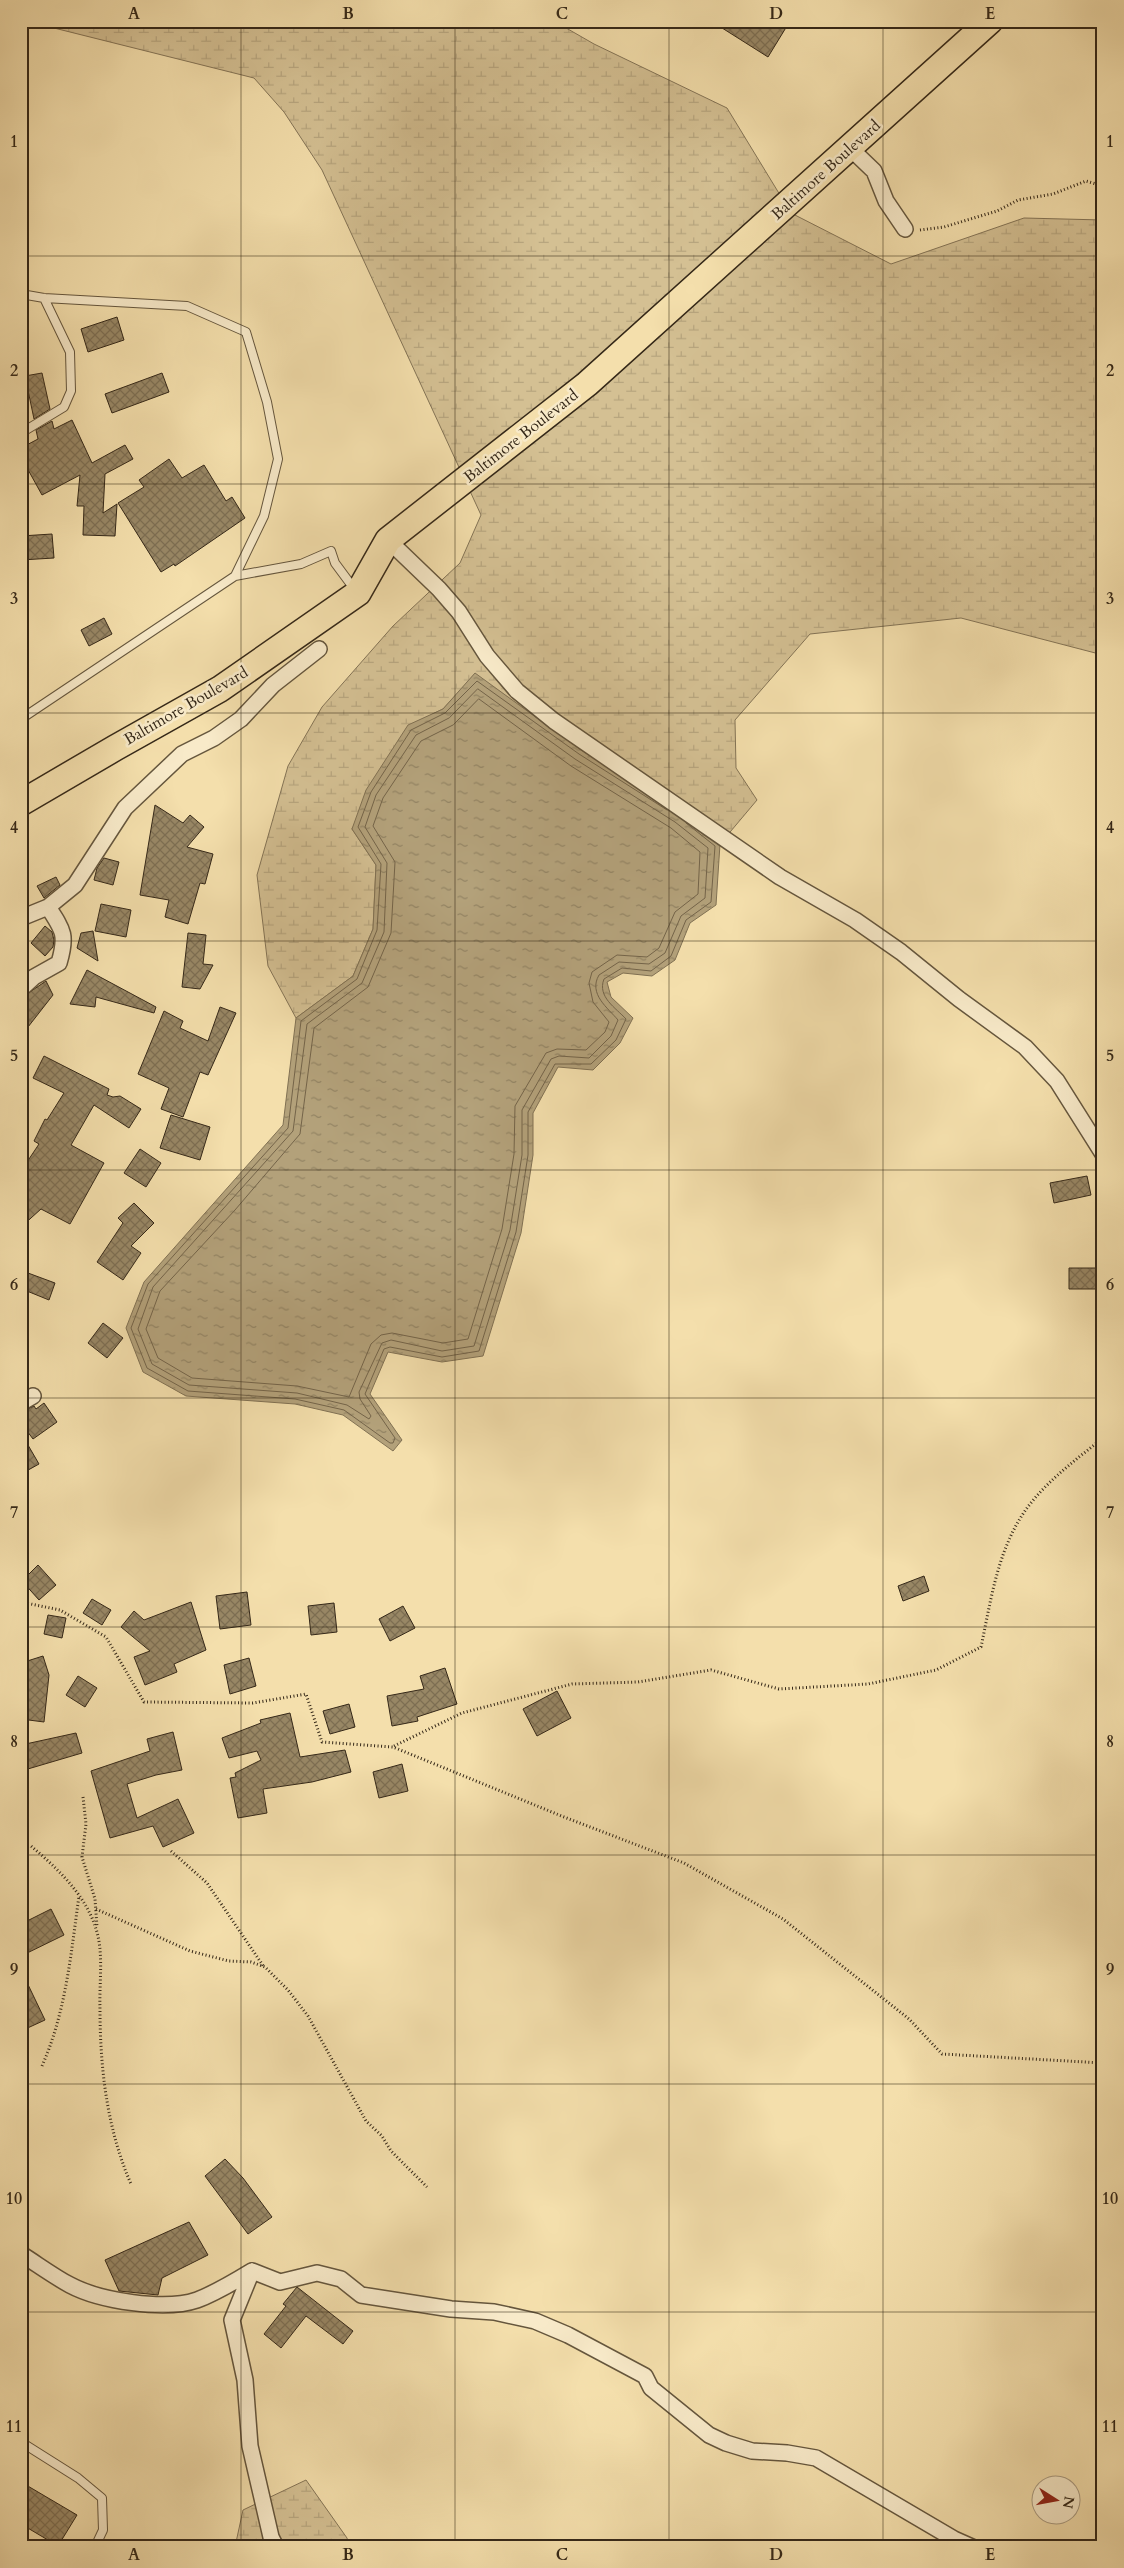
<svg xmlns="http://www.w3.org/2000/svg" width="1124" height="2568" viewBox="0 0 1124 2568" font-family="Cardo,serif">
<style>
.wetland{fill:url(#wetland-marsh);stroke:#847456}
.water{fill:url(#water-ripples);stroke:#817153}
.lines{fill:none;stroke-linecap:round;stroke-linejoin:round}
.shore{stroke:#746449;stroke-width:1}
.building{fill:url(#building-cross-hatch);stroke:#352818}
.service-casing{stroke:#65563d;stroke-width:10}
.minor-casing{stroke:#65563d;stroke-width:18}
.trunk-casing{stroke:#352818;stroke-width:28}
.path{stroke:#352818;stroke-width:3;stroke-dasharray:1 2.5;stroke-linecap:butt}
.service{stroke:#f8eac9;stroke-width:8}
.minor{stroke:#f8eac9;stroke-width:15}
.trunk{stroke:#f4dfac;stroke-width:25}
.grid{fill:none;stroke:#352818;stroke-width:1;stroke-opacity:0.55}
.labels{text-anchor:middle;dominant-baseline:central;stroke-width:5;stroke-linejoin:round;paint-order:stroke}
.street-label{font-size:16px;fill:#352818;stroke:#f8eac9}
.neatline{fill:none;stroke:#352818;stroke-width:2}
.grid-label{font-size:16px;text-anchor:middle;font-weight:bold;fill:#352818}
</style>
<defs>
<pattern id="wetland-marsh" width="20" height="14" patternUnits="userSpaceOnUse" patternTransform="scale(1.25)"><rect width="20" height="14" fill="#d4c093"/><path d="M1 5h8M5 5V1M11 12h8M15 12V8" fill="none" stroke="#b7a57e"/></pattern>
<pattern id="water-ripples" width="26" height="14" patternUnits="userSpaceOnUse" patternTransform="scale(1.25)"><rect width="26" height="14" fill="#b3a17a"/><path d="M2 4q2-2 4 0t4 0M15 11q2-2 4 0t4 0" fill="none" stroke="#928363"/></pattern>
<pattern id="building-cross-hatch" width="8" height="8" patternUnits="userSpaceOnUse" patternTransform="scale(1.25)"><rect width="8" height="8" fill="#988765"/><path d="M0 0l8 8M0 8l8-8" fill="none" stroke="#7d6e52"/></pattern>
</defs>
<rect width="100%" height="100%" fill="#f4dfac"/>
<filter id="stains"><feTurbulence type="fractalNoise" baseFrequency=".004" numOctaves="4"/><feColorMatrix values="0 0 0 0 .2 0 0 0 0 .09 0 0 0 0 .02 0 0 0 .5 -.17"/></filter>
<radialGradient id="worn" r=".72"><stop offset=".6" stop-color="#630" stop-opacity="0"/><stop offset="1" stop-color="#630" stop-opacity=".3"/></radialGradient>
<!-- wetland -->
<path class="wetland" d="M26,21H554L594,44L727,108L791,213L891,264L1024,218L1103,220V655L961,618L810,634L735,720L736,768L757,800L720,844L682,813L581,750L475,674L443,709L408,726L352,829L376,865L373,929L353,976L296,1018L268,966L257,875L288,766L322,707L393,626L460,563L481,515L322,170L284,112L254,78Z
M306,2480L347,2538L349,2547H235L243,2510Z"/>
<!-- water -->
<path class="water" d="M475,673L581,750L682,813L720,844L716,905L690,923L675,960L652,976L623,973L607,982L611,997L633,1018L620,1043L593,1070L558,1067L533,1113V1155L521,1233L483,1356L442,1362L388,1352L370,1394L402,1440L393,1451L343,1415L295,1404L186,1396L143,1372L126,1328L144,1282L283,1125L296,1018L353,976L373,929L376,865L352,829L366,790L408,725L443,709Z"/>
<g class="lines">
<!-- shore -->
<path class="shore" d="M478,689L575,759L675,822L708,848L705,898L681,916L665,953L649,964L619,962L599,975C588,994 608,1008 618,1020L611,1036L589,1058L559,1056L551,1059L522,1110V1155L510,1230L474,1346L442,1351L391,1340L382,1343L359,1392L360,1399L371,1416L369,1419L347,1405L297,1393L189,1385L152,1364L138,1329L153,1287L293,1131L307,1024L362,983L384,932L387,863L365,827L376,795L416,735L449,718Z
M479,699L571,766L671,828L700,852L698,894L675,912L659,948L647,957L617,955L592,972L589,983L593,1002L609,1022L605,1032L586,1050L557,1049L546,1053L515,1106L514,1154L502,1229L468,1339L443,1343L392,1333L381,1335L371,1344L349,1397L297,1386L192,1378L158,1358L146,1329L160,1291L235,1210L300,1134L314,1028L368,987L391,933L395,862L373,826L383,798L421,741L453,725Z
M667,810L579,754L477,681L445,713L411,730L371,792L358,827L381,864L377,930L357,979L301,1021L288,1128L148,1284L131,1328L147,1368L188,1391L295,1399L344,1410L390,1443H393L395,1438L365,1394L384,1349L390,1347L442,1357L479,1351L516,1232L528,1155V1112L555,1064H591L616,1040L626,1019C616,1008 597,997 604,979L622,968L651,971L671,956L686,920L711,902L715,846L686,823"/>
</g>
<!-- building -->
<path class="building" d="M711,21H790L768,57Z
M117,317L124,340L88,352L81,329Z
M42,373L50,409L34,419L25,376Z
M162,373L169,392L112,413L105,394Z
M72,420L92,463L125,445L133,459L105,474L103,513L117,504L115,536L83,535L84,506H77L80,475L42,495L21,457V448L38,439L36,430L52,421L54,429Z
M169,459L182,478L204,465L226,501L232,497L245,518L175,566L174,564L161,572L118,503L144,487L139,480Z
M52,534L54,558L21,560V536Z
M104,618L112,634L89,646L81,630Z
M155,805L183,823L190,815L204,827L187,847L213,854L205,884L200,883L188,924L165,917L169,900L140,895Z
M104,858L119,862L113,885L94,880L97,868Z
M56,877L60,885L44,898L37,886Z
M101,904L131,910L126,937L95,931Z
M45,926L52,932L54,940L53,947L45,956L31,943Z
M93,931L98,961L77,948L81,933Z
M188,933L206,935L203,964L213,965L200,989L182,987Z
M87,970L156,1007L154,1013L96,997L95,1007L70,1004Z
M46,981L53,995L21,1036V998Z
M220,1007L236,1013L208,1075L200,1072L183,1117L161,1109L169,1088L138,1074L164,1011L183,1021L180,1028L208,1041Z
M44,1056L109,1089L107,1095L113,1097L120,1096L141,1109L129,1128L94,1105L71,1145L104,1163L70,1224L41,1209L21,1227V1171L39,1144L34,1141L45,1119L47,1120L64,1093L33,1078Z
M171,1115L210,1127L200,1160L160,1148Z
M140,1149L161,1163L146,1187L124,1173Z
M1087,1176L1091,1195L1054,1203L1050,1183Z
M134,1203L154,1223L131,1246L141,1253L123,1280L97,1262L123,1223L118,1218Z
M1069,1268H1103V1289H1069Z
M28,1273L55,1283L49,1300L22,1289Z
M103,1323L123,1338L107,1358L88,1343Z
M44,1403L57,1422L33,1439L21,1423V1412L34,1406L36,1409Z
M21,1433L39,1464L21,1474Z
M38,1565L56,1585L39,1600L22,1581Z
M924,1576L929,1591L903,1601L898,1586Z
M247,1592L251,1625L220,1629L216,1596Z
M92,1599L111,1610L102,1625L83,1613Z
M191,1602L206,1650L174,1664L177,1672L145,1685L134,1657L150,1651L121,1627L134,1611L144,1620Z
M334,1603L337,1632L311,1635L308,1606Z
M403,1606L415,1628L390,1641L379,1619Z
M48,1615L66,1618L62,1638L44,1634Z
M43,1656L49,1675L44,1722L21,1719L24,1696L21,1687V1663Z
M249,1658L256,1686L230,1694L224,1665Z
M445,1668L457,1704L417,1717L418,1721L392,1726L387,1696L424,1689L420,1676Z
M78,1676L97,1688L85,1707L66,1695Z
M557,1691L571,1718L537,1736L523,1709Z
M349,1704L355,1727L330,1734L323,1711Z
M290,1713L300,1757L345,1750L351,1772L312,1782L263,1789L267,1813L238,1818L230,1778L236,1777L235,1773L261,1760L257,1751L229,1758L222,1738L261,1723L260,1720Z
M173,1732L182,1770L156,1775L127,1784L137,1818L178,1799L194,1833L163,1847L153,1826L110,1838L91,1771L150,1751L147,1739Z
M76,1733L82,1753L21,1771V1745Z
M402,1764L408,1791L379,1798L373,1772Z
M51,1909L64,1935L21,1956V1924Z
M21,1970L45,2020L21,2031Z
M225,2159L243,2178L272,2217L248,2234L205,2176Z
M189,2222L208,2255L162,2278L158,2295L119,2291L105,2260Z
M297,2287L353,2331L343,2344L306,2316L281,2348L264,2334L286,2306L283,2304Z
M21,2482L77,2515L58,2546L21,2524Z"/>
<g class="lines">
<defs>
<path id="service" d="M21,294L44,298L187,306L246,332L267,402L278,459L264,516L235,576
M21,433L64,407L71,391L70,352L44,298
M21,719L235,576L301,564L331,551L335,563L355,590
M21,2442L78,2478L102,2498L103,2530L95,2547"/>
<path id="minor" d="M850,148L874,171L886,201L905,229
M388,540L439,589L459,612L487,656L517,691L554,721L780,877L855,920L901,952L959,999L1025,1047L1057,1081L1103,1154
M21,918L48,907L75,885L125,808L182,754L214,738L241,719L273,685L319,649
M21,989L34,977L59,963C67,936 64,931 48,907
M21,1403L33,1396
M21,2254C37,2264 53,2276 70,2285C100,2301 165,2311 197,2300C216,2293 234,2282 252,2271
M252,2271L280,2282L317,2273L341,2279L361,2295L451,2309L494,2312L535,2321L568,2335L645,2376L651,2388L709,2435L726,2443L752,2451L787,2453L816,2458L954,2539L972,2547
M252,2271L232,2320L245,2380L250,2446L271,2537L276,2547"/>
<path id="trunk" d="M21,803L115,748L220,689L358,593L388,540L587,384L990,21"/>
</defs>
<!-- service casing -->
<use href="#service" class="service-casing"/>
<!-- minor casing -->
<use href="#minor" class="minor-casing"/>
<!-- trunk casing -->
<use href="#trunk" class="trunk-casing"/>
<!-- path -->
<path class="path" d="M920,230L944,227L997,211L1018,200L1053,194L1086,181L1103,186
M21,1602L60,1610L106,1637L144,1702L253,1703L306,1694L322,1742L393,1747L564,1817L684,1863L783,1919L909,2019L942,2054L1103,2063
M394,1746L462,1713L572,1684L638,1682L711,1670L779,1689L868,1684L936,1670L981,1647C990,1605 996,1560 1018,1522C1037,1488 1073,1462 1103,1438
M83,1797L86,1824L82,1857L95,1899L97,1927
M21,1848L31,1846C57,1868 86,1895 96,1929C104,1953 99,1984 100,2009C100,2068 107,2129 131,2184
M171,1851L207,1883L264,1967
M96,1909L190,1951L229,1961L251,1962L265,1967L288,1990L308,2016L366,2121L382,2136L391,2151L427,2187
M42,2066C66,2012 71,1953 79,1896
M21,2544L26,2547"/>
<!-- service -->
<use href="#service" class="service"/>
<!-- minor -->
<use href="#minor" class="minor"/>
<!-- trunk -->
<use href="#trunk" class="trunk"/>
</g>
<!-- grid -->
<path class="grid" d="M241,21V2547M455,21V2547M669,21V2547M883,21V2547M21,256H1103M21,484H1103M21,713H1103M21,941H1103M21,1170H1103M21,1398H1103M21,1627H1103M21,1855H1103M21,2084H1103M21,2312H1103"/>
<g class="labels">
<!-- street labels -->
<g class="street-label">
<text transform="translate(826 170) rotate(-42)">Baltimore Boulevard</text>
<text transform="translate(521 436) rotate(-38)">Baltimore Boulevard</text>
<text transform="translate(186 706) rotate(-30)">Baltimore Boulevard</text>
</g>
</g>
<!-- margin -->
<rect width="1124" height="2568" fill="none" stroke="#f4dfac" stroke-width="55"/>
<!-- north arrow -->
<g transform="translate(1056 2500) rotate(101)"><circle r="24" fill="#f8eac9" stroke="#aa9c82"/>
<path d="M0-4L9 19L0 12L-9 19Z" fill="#8f2418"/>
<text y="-8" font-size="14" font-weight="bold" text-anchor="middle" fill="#352818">N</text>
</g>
<rect x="28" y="28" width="1068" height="2512" class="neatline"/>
<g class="grid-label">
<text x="134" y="19">A</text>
<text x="348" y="19">B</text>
<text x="562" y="19">C</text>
<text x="776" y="19">D</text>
<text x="990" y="19">E</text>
<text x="14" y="147">1</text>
<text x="1110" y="147">1</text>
<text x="14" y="376">2</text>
<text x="1110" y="376">2</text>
<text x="14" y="604">3</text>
<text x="1110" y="604">3</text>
<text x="14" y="833">4</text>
<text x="1110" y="833">4</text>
<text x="14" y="1061">5</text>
<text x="1110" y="1061">5</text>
<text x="14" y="1290">6</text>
<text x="1110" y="1290">6</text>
<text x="14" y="1518">7</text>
<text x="1110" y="1518">7</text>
<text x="14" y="1747">8</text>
<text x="1110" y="1747">8</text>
<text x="14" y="1975">9</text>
<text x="1110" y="1975">9</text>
<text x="14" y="2204">10</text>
<text x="1110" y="2204">10</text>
<text x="14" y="2432">11</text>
<text x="1110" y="2432">11</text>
<text x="134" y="2560">A</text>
<text x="348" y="2560">B</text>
<text x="562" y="2560">C</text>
<text x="776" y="2560">D</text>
<text x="990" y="2560">E</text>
</g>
<rect width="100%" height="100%" filter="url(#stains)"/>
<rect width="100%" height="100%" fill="url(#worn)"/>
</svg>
